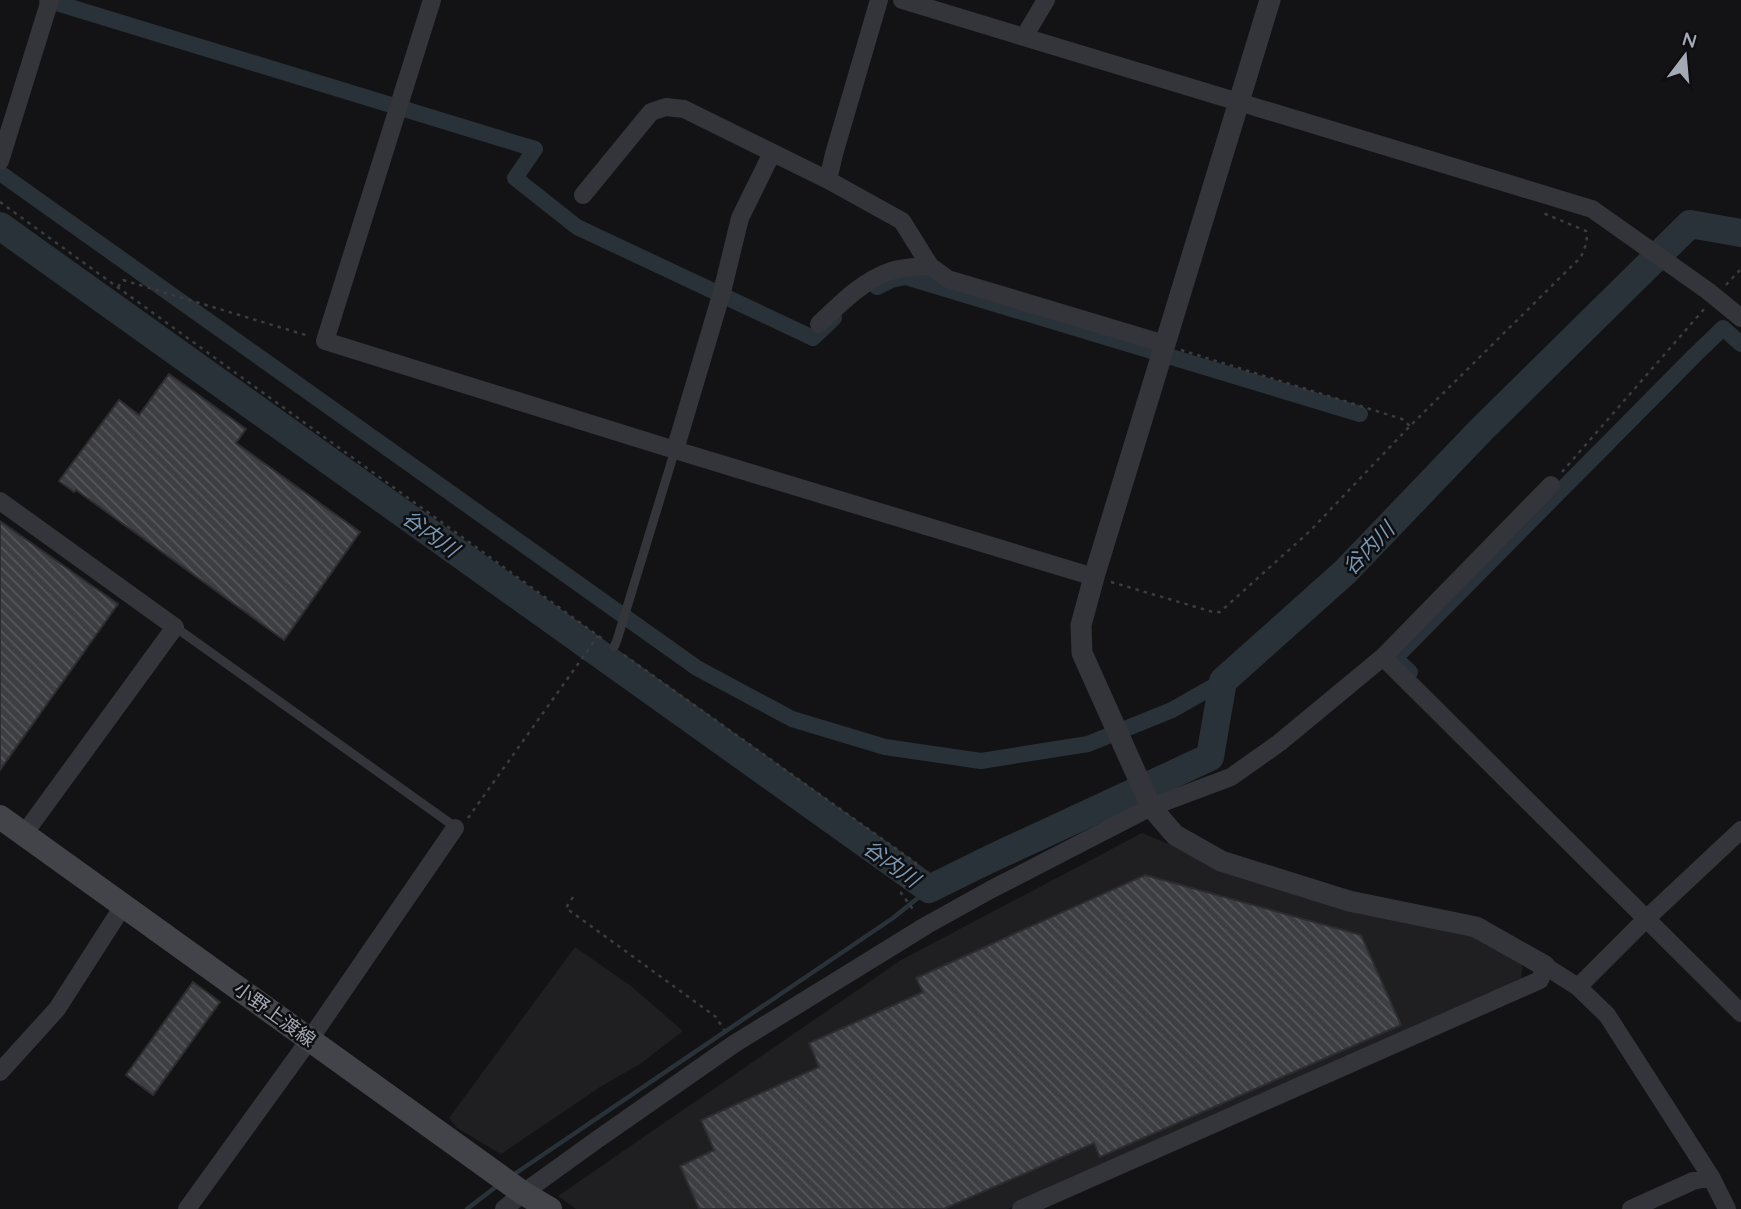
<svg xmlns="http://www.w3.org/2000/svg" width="1741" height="1209" viewBox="0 0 1741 1209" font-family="Quicksand,'Noto Sans JP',sans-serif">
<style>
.built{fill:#1f1f22}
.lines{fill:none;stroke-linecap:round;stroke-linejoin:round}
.stream{stroke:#293239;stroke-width:4.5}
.canal{stroke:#293239;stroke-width:16}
.river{stroke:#293239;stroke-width:28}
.building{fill:url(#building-back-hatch);stroke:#2d2d31;stroke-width:2}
.path{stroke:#3a3c41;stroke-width:2.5;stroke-dasharray:3.5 5;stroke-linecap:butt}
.service{stroke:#34353a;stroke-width:9}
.minor{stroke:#34353a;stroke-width:18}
.tertiary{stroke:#34353a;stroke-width:21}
.secondary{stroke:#42444a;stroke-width:24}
.labels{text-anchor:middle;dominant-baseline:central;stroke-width:5;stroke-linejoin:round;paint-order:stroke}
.street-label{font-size:19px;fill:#a4a9b6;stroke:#0e0e10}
.water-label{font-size:21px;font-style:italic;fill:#7897b4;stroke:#0e0e10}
</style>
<defs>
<pattern id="building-back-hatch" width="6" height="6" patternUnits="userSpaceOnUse" patternTransform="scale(1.75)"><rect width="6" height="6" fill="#3d3e42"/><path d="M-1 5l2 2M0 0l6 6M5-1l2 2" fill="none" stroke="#56575b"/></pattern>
</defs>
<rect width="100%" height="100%" fill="#131315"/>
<!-- built -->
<path class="built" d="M1142,833L1278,889L1466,933L1523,963L1521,979L1008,1209H576L558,1196L901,960Z
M575,947L631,986L683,1031L640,1064L600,1087L501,1154L457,1128L449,1118Z"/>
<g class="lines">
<!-- stream -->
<path class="stream" d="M513,1175L893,918L929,889
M467,1209L497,1186"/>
<!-- canal -->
<path class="canal" d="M47,0L535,149L515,178L577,227L813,338L834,318
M0,173L697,668L792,719L885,747L981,761L1088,744L1172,710L1223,681
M877,287L891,280L906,277L1360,414
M1410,672L1395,658L1695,355L1723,328L1741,344"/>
<!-- river -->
<path class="river" d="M0,226L929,889L990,859L1210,757L1223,681L1345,572L1481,430L1690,224L1741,233"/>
</g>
<!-- building -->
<path class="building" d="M169,374L246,429L236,443L360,532L284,640L76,490L74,492L59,481L119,400L139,415Z
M0,521L118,604L0,770Z
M1145,875L1361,935L1401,1025L1100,1157L1094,1143L944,1209H699L680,1166L714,1150L701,1120L819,1067L809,1043L923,992L916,978Z
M193,982L220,1002L153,1095L126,1075Z"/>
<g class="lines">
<!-- path -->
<path class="path" d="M0,202L604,640
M1726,285L1739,271H1741
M118,287L123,280L309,336
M1181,350L1402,419L1410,426
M1562,472L1705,308
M1111,582L1213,612H1220L1310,531L1410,426L1581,257L1587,242L1586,231L1543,213
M624,655L916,863C914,875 903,882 901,893L915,912
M468,818L598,636
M573,897L566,908L716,1017L724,1030"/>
<!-- service -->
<path class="service" d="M175,627L458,829
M614,647L617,640L675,450"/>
<!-- minor -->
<path class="minor" d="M432,0L325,341L675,450L1094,577
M902,0L1592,209L1708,291L1741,318
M1024,37L1046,0
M0,161L50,0
M828,180L834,154L879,0
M583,195L651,112L666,107L684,109L828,180L902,221L930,266L948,279L1165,344
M819,324C841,303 862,281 891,271C903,267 917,267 930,266
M675,450L722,292L740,218L772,153
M0,501L175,627L24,834
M1383,657L1741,1013
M1578,987L1646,919L1741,830
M0,1072L57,1009L123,906
M187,1209L310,1039L455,828
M504,1209L523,1193L598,1139L734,1044L927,925L990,890L1151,807L1231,777L1279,743L1383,657L1551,485
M1021,1209L1540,980L1545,966L1578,987L1607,1015L1711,1177L1727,1209
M1631,1209L1693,1181L1711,1177"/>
<!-- tertiary -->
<path class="tertiary" d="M1270,0L1094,577L1081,625L1082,653L1148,800L1151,807L1175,835L1221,861L1349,901L1476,927L1545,966"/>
<!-- secondary -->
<path class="secondary" d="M0,817L523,1193L550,1209"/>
</g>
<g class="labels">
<!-- street labels -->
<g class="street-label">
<text transform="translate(275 1014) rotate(36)">小野上渡線</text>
</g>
<!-- water labels -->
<g class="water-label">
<text transform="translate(431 533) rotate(36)">谷内川</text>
<text transform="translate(1368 548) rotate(-46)">谷内川</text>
<text transform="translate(892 863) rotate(36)">谷内川</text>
</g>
</g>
<!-- north arrow -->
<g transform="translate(1685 56) rotate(16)" stroke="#0e0e10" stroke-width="5" paint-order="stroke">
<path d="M0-5L12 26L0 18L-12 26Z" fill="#a4a9b6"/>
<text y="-10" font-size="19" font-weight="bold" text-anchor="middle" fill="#a4a9b6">N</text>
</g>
</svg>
